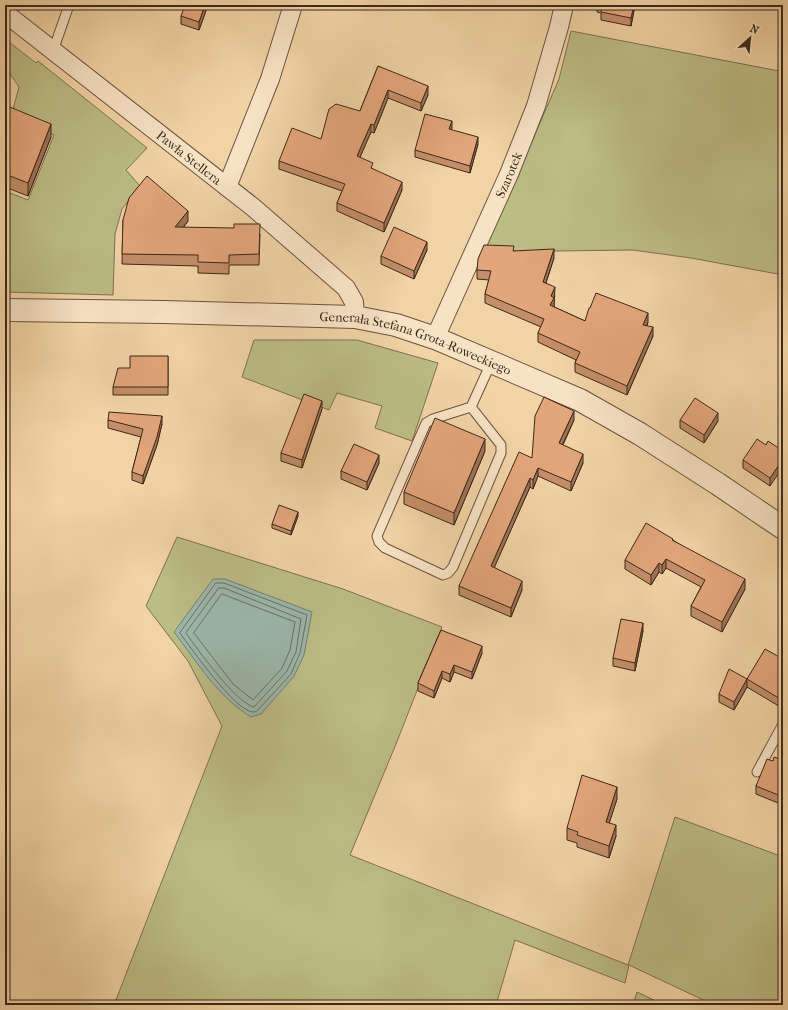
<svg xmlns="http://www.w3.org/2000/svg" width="788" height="1010" viewBox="0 0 788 1010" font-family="'IM FELL French Canon',serif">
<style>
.green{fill:#bcbc85;stroke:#7c7250}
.water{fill:#9bb7aa;stroke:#757e71}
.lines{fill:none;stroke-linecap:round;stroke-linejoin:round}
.shore{stroke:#6b7062;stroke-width:1}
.service-casing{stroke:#69543e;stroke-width:11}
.minor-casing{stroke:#69543e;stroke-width:20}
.tertiary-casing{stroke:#69543e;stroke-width:24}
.service{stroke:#f7e2c4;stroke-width:9}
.minor{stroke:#f7e2c4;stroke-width:18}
.tertiary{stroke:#f7e2c4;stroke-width:22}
.wall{fill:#c38e69;stroke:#3b291b}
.shaded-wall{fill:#9f7455;stroke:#3b291b}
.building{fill:#e3a57a;stroke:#3b291b}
.labels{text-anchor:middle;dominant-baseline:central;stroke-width:4;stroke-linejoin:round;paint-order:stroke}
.street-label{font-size:13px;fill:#3b291b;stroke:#f7e2c4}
</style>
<rect width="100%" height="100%" fill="#f2d3a5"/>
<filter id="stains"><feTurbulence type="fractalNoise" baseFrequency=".005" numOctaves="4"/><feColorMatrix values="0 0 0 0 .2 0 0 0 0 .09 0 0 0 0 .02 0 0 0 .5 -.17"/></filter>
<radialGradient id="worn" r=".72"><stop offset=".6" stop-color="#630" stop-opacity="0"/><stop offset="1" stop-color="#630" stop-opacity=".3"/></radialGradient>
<!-- green -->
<path class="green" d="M571,31L779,71L783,60V275L691,258L633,250L480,252L523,162L559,79Z
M9,42L36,63L38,61L147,148L126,170L140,186L122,209L115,234L113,295L5,292V191L28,200L54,135L11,117L19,87C6,67 1,67 9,42Z
M254,340H357L438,363L412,441L375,428L382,406L337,393L329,410L242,377Z
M177,537L343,589L442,627L396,744L350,855L628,965L675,817L783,857V1005H714L629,965L625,983L515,940L496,1005H114L222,726L188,661L146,606Z
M637,992L664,1005H633Z"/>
<!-- water -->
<path class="water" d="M213,579H225L312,612L304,655L294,676L261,714L251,717C218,697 197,662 174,632Z"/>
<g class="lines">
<!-- shore -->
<path class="shore" d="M216,583H224L307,615L300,653L291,674L258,710C257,711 255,712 253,712C236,712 190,647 180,633Z
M219,588H224L301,619L296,652L287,671L254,707C235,702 198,650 186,633Z
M222,594L295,622L290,650L282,668L253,700L233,684L194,633Z"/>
<defs>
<path id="service" d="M53,51L69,5
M471,407L501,445V453L453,567L448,573L443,575L385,548L379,542L377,536L426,423L433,419L471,407L491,363
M757,772L783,724"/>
<g id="minor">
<path id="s1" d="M5,13L254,208L346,288L354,302L355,317"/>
<path d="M227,187L270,79L293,5"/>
<path id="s2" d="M435,338L509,174L536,106L559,27L564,5"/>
</g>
<g id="tertiary">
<path id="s3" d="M5,310L164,312L355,317L396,325L435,338L580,400L640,434L718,484L783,528"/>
</g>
</defs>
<!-- service casing -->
<use href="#service" class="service-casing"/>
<!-- minor casing -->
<use href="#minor" class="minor-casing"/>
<!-- tertiary casing -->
<use href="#tertiary" class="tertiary-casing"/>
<!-- service -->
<use href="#service" class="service"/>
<!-- minor -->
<use href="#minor" class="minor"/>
<!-- tertiary -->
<use href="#tertiary" class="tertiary"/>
</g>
<!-- wall -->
<path class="wall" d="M208,5L199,30L181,24V16Z
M597,5H635L631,26L601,20V13L597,12Z
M378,66L428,95L421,111L388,98L374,133L371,132L360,157L373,169L402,190L384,232L337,211V203L342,191L279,169V161L321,139L360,111Z
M5,105L51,137L28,196L5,187Z
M452,128L451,130L478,144L470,173L415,157V150Z
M123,220L188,221L183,228L260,234L259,265H229V274L198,273V266L122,264Z
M427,250L414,279L381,264V256Z
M514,251L554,258L546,283L555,296L554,298V307L585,321L648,322L647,326L653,336L627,395L575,372V363L576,360L538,342V333L541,327L485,303V294L489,280L477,279V270Z
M168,356V395H113V387Z
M322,409L302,468L281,461V453Z
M108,420L162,424L157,445L143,484L132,480V472L141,437L108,428Z
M574,420L563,445L583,463L571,491L538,476L533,489L530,487L494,567L522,590L511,617L459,595V586L532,458Z
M680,420L718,421L704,443L680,428Z
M766,445L783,451L770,486L743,468V460Z
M485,451L454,525L404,504V492Z
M379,463L367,490L341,479V471Z
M298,516L291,535L272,528V524Z
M673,540L745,589L722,632L691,616V606L701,587L666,568L662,574L659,572L651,585L625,569V560Z
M441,630L482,653L472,679L454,672L450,682L442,678L434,698L418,691V683Z
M643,631L635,671L613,666V658Z
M783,659L782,708L747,687L734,710L719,702V694Z
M783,760V805L756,794V786L773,761Z
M617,799L609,823L616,836L609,858L577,847V843L567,840V828Z"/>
<!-- shaded-wall -->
<path class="shaded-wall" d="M205,5H208L199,30V22Z
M634,5H635L631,26V18Z
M428,86V95L421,111V103Z
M388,90V98L374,133V125Z
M452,121V128L449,136V129Z
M51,124V137L28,196V183Z
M371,124V132L357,164V156Z
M478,137V144L470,173V166Z
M402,182V190L384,232V223Z
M188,211V221L175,238V227Z
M427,242V250L414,279V271Z
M554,249V258L543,291V282Z
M555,287L554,307L550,314L551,296Z
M648,313V322L643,334V325Z
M653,327V336L627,395V386Z
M322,401V409L302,468V460Z
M574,411V420L559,452V443Z
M718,413V421L704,443V435Z
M162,416V424L157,445L143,484V476Z
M485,439V451L454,525V513Z
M583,454V463L571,491V482Z
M379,455V463L367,490V482Z
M783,459V467L770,486V478Z
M538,468V476L533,489V480Z
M530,478V487L491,575V566Z
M298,512V516L291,535V531Z
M666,559V568L662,574V565Z
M659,563V572L651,585V575Z
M745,579V589L722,632V622Z
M522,581V590L511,617V608Z
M643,623V631L635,671V663Z
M482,646V653L472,679V672Z
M454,665V672L450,682V674Z
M442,671V678L434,698V691Z
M747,679V687L734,710V702Z
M617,787V799L606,833V822Z
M616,825V836L609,858V846Z"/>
<!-- building -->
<path class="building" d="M185,5H205L199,22L181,16Z
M602,5H634L631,18L601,12Z
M378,66L428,86L421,103L388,90L374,125L371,124L357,156L373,163L371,168L402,182L384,223L337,203L345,184L279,161L292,128L321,139L329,109L336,104L360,111Z
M5,105L51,124L28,183L5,174Z
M425,114L452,121L449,129L478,137L470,166L415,150Z
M147,176L188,211L175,227L234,228V224H260L259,254L229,255V263L198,262V255L122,254L123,220L129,198Z
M394,227L427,242L414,271L381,256Z
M484,245L514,246L513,251L554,249L543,282L555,287L551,296L554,298L550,305L585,321L589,308H590L596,293L648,313L643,325L653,327L627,386L575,363L580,352L538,333L544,319L485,294L491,271L477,270L478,259Z
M130,356H168V387H113L118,368H130Z
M304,394L322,401L302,460L281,453Z
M544,397L574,411L559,443L583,454L571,482L538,468L533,480L530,478L491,566L522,581L511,608L459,586L519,452L532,458L535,416Z
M695,398L718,413L704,435L680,420Z
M109,412L162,416L157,437L143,476L132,472L143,429L108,420Z
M435,418L485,439L454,513L404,492Z
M757,439L766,445L768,441L783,451V459L770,478L743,460Z
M354,444L379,455L367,482L341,471Z
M279,505L298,512L291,531L272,524Z
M646,523L673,539L672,540L745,579L722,622L691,606L705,580L666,559L662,565L659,563L651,575L625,560Z
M621,619L643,623L635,663L613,658Z
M441,630L482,646L472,672L454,665L450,674L442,671L434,691L418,683Z
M765,649L783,659V699L782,700L747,679Z
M729,669L747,679L734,702L719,694Z
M774,757L783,760V797L756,786L767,759L773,761Z
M582,775L617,787L606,822L616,825L609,846L577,835L578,832L567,828Z"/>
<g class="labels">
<!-- street labels -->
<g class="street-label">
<text stroke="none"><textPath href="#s1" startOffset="234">Pawła Stellera</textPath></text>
<text stroke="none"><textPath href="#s2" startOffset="179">Szarotek</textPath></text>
<text stroke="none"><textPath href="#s3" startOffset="415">Generała Stefana Grota-Roweckiego</textPath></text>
</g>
</g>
<!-- margin -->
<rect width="788" height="1010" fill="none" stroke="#f2d3a5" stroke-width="20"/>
<rect x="6" y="6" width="776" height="998" fill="none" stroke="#3b291b" stroke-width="2"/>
<rect x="10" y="10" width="768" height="990" fill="none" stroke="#3b291b"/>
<!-- north arrow -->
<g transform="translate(750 38) rotate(27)" stroke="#f7e2c4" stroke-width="3" paint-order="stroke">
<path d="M0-3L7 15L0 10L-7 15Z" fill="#3b291b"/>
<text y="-6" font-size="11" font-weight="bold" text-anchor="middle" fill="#3b291b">N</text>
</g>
<rect width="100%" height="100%" filter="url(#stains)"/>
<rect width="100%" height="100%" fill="url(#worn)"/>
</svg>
